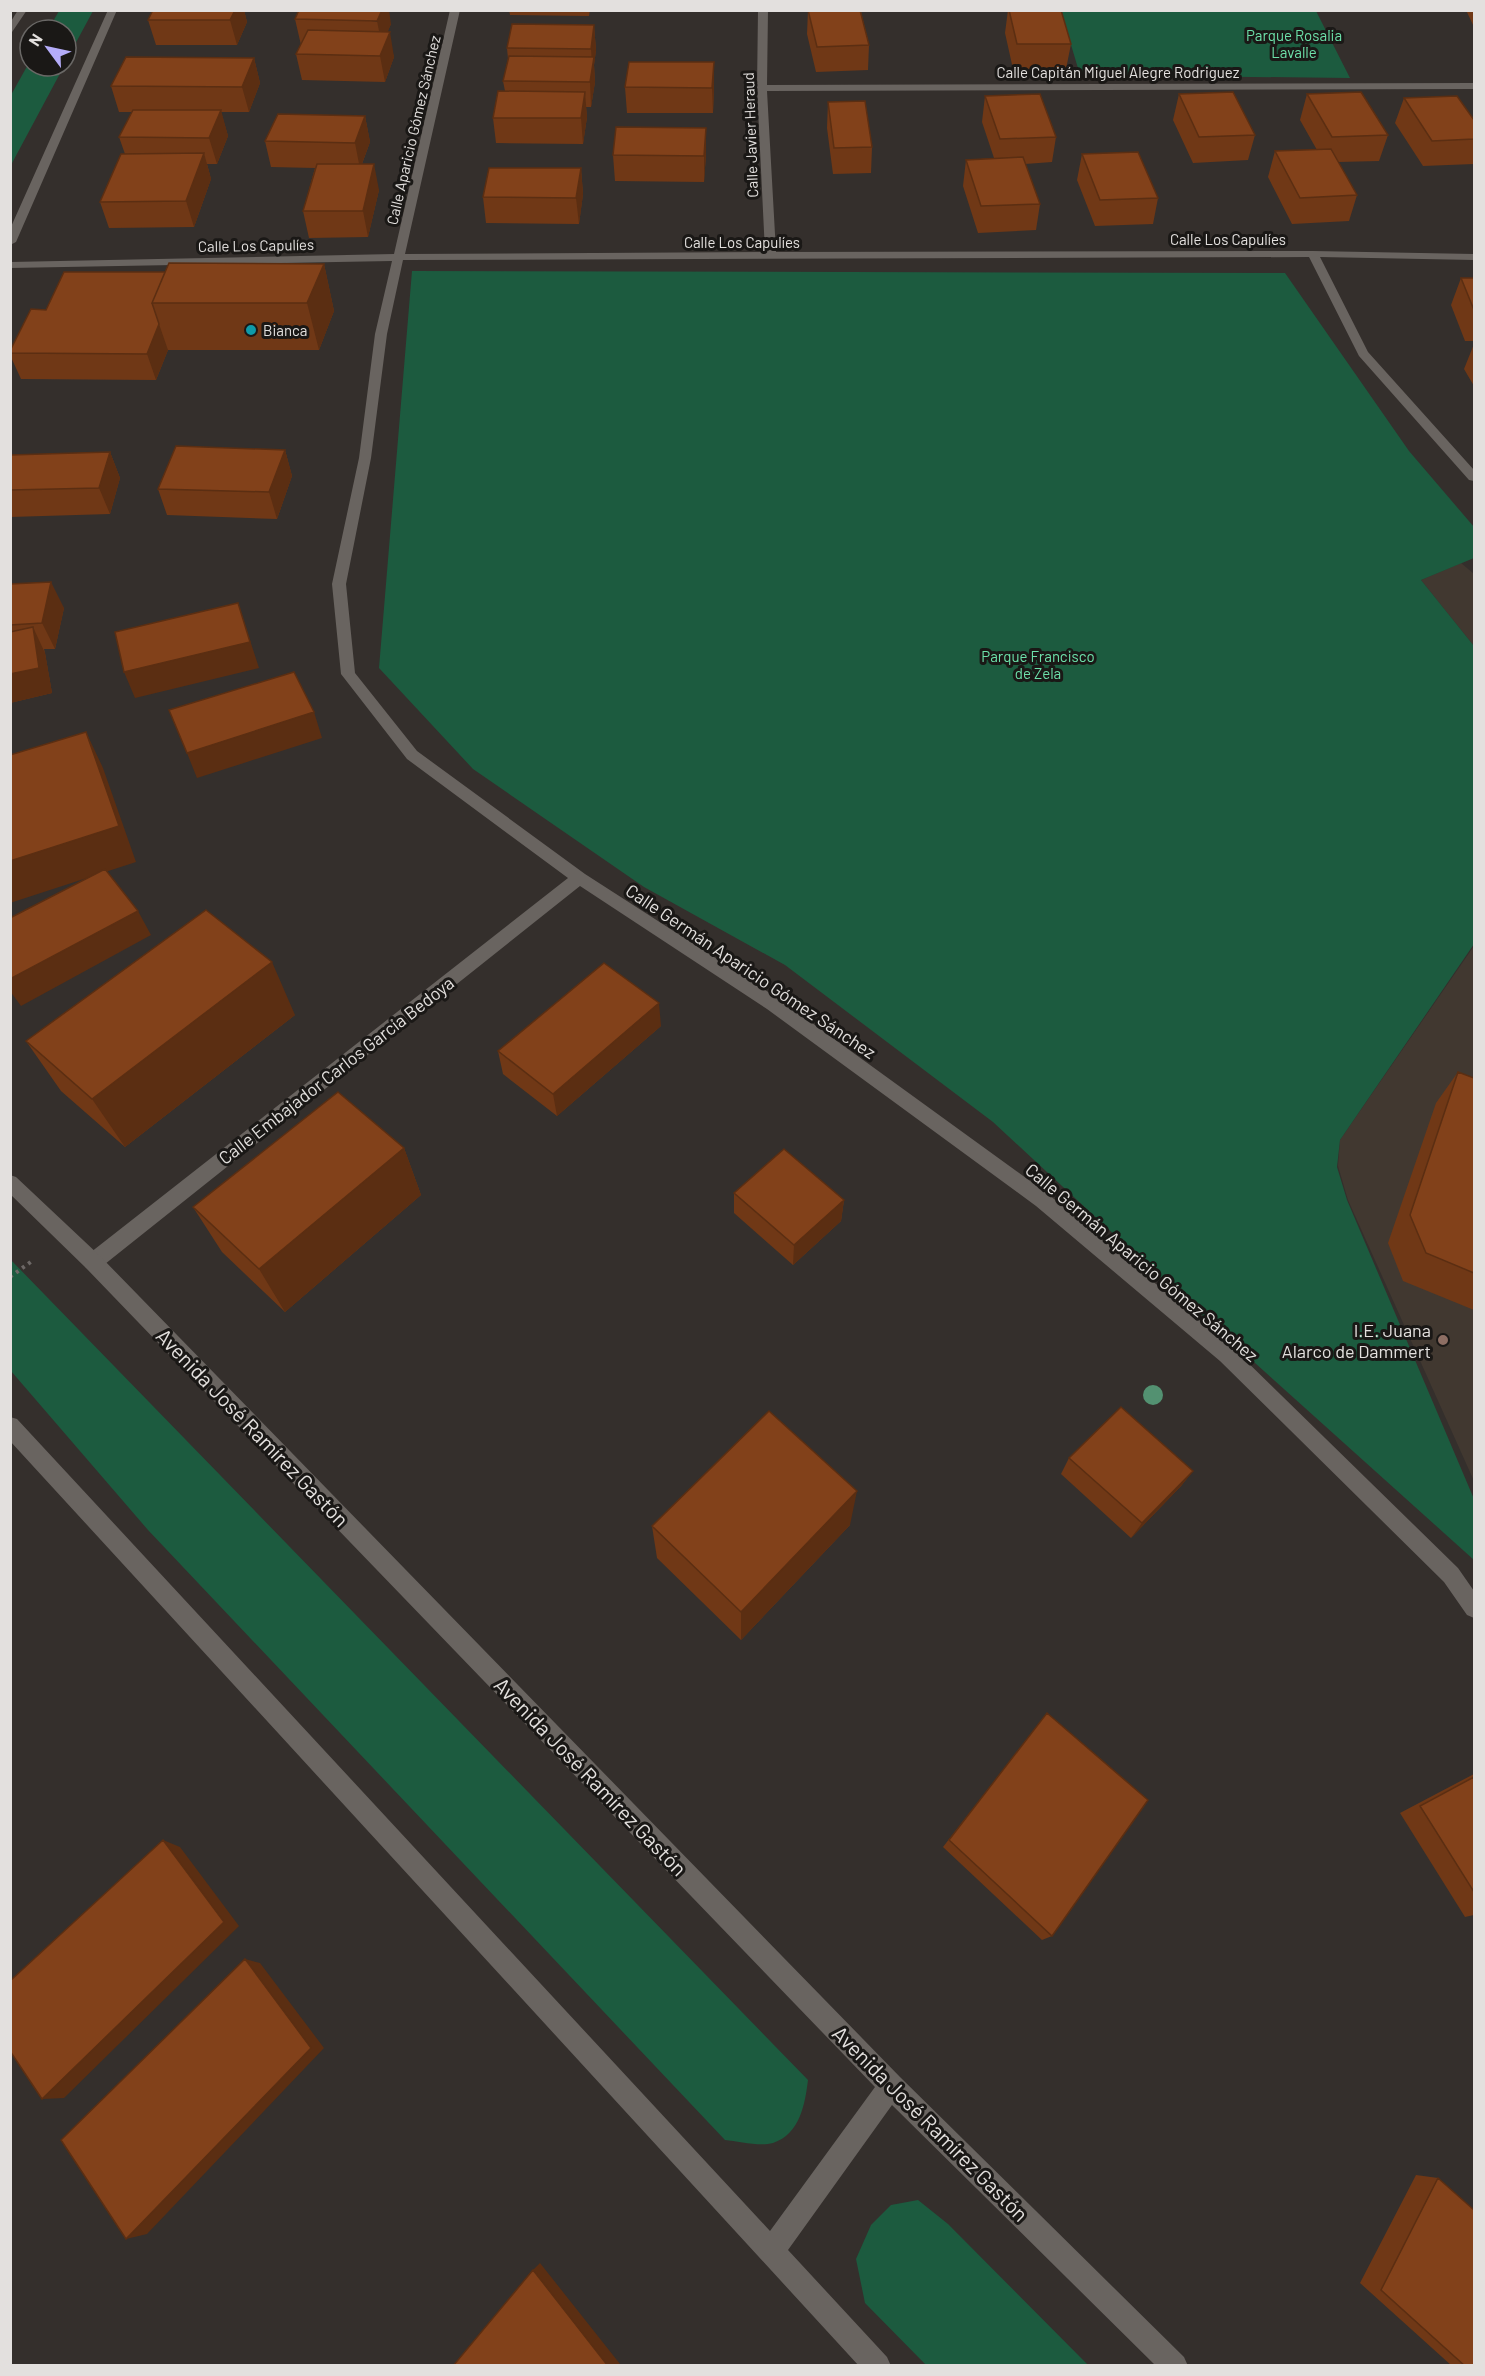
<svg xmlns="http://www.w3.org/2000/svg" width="1485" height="2376" viewBox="0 0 1485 2376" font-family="Barlow,sans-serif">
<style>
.built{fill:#413830}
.green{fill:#1c5b3f}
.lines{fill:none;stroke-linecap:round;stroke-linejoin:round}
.path{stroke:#6d6866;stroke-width:4;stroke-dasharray:3 4.5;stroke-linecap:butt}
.street{fill:#696460;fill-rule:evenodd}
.secondary{fill:#696460;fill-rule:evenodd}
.tree{fill:#539171}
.wall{fill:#703816}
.shaded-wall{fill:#5b2e12}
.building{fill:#82411a;stroke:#5b2e12;stroke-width:1.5}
.culture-dot{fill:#0f9aa8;stroke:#1a1816;stroke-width:2}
.education-dot{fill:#8d6e63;stroke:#1a1816;stroke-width:2}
.labels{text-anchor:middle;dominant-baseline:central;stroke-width:6;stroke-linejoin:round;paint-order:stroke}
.far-park-label{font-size:15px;fill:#6de1aa;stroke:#1a1816}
.far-street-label{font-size:15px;fill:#e3e0de;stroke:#1a1816}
.far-poi-label{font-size:15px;fill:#e3e0de;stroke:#1a1816;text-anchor:start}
.street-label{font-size:18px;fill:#e3e0de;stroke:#1a1816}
.poi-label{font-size:18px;fill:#e3e0de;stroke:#1a1816;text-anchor:end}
.near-street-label{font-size:21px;fill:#e3e0de;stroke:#1a1816}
</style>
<rect width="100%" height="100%" fill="#342f2c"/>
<!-- built -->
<path class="built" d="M1461,563L1474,574V646L1421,580Z
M1474,946V1481L1348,1200L1338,1166L1340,1140Z"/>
<!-- green -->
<path class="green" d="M59,11H93L66,61V30H48Z
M1061,11H1316L1350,78L1080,75Z
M30,61V66H64L11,165V95Z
M412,271L1285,273L1409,451L1474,527V558L1421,580L1474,646V944L1340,1140L1337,1167L1347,1200L1474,1499V1560L1175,1291L993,1122L785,965L644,887L473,769L379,668Z
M10,1259L808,2080C805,2104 800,2134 773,2143C760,2147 738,2141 725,2140L148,1530L11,1371Z
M918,2200L948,2224L1088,2365H926L865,2303L856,2259L871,2225L891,2205Z"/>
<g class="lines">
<!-- path -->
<path class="path" d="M10,1277L32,1261"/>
<!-- street -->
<path class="street" d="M450,10H460L405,254L765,252L757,88L758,10H768L767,85L1474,83V89L767,91L776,252L1313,251L1474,254V260L1320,257L1368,352L1474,470V481L1469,480L1359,356L1309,257L403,260L387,334L371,458L346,584L355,673L417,751L585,874L779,999L1048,1194L1234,1349L1458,1568L1474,1591V1618L1467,1615L1444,1582L1220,1361L1036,1206L767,1009L580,886L100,1268L93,1270L86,1268L84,1262L86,1256L568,878L407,759L341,674L332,584L359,458L375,334L392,261L10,268V262L394,254Z"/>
<!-- secondary -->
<path class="secondary" d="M18,10H27L10,35V23Z
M108,10H117L16,242L10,245V229Z
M10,1175L16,1177L100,1256L900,2077L1184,2357L1188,2366H1156L892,2105L788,2250L887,2357L891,2366H859L10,1441V1417L17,1419L770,2231L875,2087L86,1268L10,1194Z"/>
</g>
<!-- trees -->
<circle class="tree" cx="1153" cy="1395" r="10"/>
<!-- wall -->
<path class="wall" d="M153,10H244L247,22L237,45H156L148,20Z
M299,10L391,24L387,32L394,57L385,82L302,80L296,54L301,45L295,19Z
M509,10H590L589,16L510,15Z
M808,10H864V12H861L869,45L868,70L816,72L807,34Z
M1008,10H1061L1071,44L1066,69H1013L1005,33Z
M1466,10H1474V27Z
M594,25L596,50L594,65L595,82L591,107H586L587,117L583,144L496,143L493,118L505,91L503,81L508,59L507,48Z
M254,58L260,83L249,112H221L228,136L217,164H207L211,179L194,227L109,228L100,202L125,154L119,137L132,112H119L111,86Z
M714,62V88L713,113H627L625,87Z
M1179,94L1255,135L1248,160L1193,163L1173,120Z
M1307,94L1388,135L1379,161L1338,162L1357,195L1349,221L1292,224L1268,177L1275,151L1317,150L1300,120Z
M985,96L1056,137L1052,162L1025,164L1040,204L1036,230L978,233L963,186L966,160L994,158L982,122Z
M1404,98L1474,120V164L1423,166L1395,123Z
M828,102L872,147L871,173L833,174L827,128Z
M365,116L370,142L362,164L379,190L368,237L309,238L303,211L315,168L271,167L265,141Z
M706,154L704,182L615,181L613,155Z
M1082,154L1158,198L1153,224L1095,226L1077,180Z
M581,168L583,194L579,224L486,223L483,197Z
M324,264L334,311L319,350H168L156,380L21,379L10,355V351L46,310L165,272Z
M1461,278H1474V341H1465L1451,305Z
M1474,344V386L1464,369Z
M285,450L292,476L277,519L167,515L158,489Z
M110,452L120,478L110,514L10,517V455Z
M10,584L64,608L55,649H44L45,653L52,693L10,703Z
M295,1015L125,1147L61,1091L26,1041Z
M661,1026L557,1116L503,1074L498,1051Z
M1458,1072L1474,1078V1310L1403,1281L1388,1243L1436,1103Z
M404,1148L421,1195L285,1312L222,1252L193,1207Z
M734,1193L844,1200L841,1221L793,1265L734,1213Z
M1069,1458L1193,1471L1181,1486L1131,1538L1061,1474Z
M850,1525L741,1640L657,1558L652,1526Z
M1047,1713L1052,1936L1042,1940L943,1847Z
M1474,1774V1915L1465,1917L1400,1813Z
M1416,2175L1438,2178L1474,2366H1452L1360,2283Z"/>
<!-- shaded-wall -->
<path class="shaded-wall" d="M235,10H244L247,22L237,45L230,20Z
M382,10H389L391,24L382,46L377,21Z
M594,25L596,50L594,65L595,82L591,107L590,82L592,65L591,49Z
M390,32L394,57L385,82L380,56Z
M254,58L260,83L249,112L242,87Z
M714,62V88L713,113L712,88Z
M585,92L587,117L583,144L581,118Z
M221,110L228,136L217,164L209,138Z
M365,116L370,142L360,169L355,143Z
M706,128V154L704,182V156Z
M204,153L211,179L194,227L186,201Z
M374,164L379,190L368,237L363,211Z
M581,168L583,194L579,224L576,198Z
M324,264L334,311L319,350L307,303Z
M159,324L168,350L156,380L147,354Z
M285,450L292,476L277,519L269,492Z
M110,452L120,478L110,514L99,488Z
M51,582L64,608L55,649L42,623Z
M238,603L259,668L135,698L124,672Z
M33,627L45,653L52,693L10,703V674Z
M314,712L322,738L197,778L187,753Z
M86,732L103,768L136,862L10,903V861Z
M138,911L151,935L21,1006L10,991V979Z
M272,962L295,1015L125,1147L92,1099Z
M659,1003L661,1026L557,1116L553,1094Z
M404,1148L421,1195L285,1312L259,1269Z
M844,1200L841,1221L793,1265L794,1245Z
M1193,1471L1181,1486L1131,1538L1142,1523Z
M857,1491L850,1525L741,1640V1612Z
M163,1840L180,1847L239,1926L64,2098L42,2099Z
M245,1959L260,1963L324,2048L147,2234L126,2239Z
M540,2263L620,2364L619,2366H608L533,2270Z"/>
<!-- building -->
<path class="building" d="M153,10H235L230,20H148Z
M299,10H382L377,21L295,19Z
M808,10H860L869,45L817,47Z
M1009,10H1061L1071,44H1017Z
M512,24L594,25L591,49L507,48Z
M308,30L390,32L380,56L296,54Z
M509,56L594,57L590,82L503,81Z
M126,57L254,58L242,87L111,86Z
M629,62H714L712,88L625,87Z
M498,91L585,92L581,118H493Z
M1233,92L1255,135L1199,137L1179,94Z
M1361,92L1388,135L1332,137L1307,94Z
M1040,94L1056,137L1000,139L985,96Z
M1457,96L1474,120V139L1432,141L1404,98Z
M865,101L872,147L834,148L828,102Z
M133,110H221L209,138L119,137Z
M278,114L365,116L355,143L265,141Z
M616,127L706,128L704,156L613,155Z
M1331,149L1357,195L1300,198L1275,151Z
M1138,152L1158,198L1100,200L1082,154Z
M204,153L186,201L100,202L121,154Z
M1023,157L1040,204L981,206L966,160Z
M317,164H374L363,211H303Z
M489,168H581L576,198L483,197Z
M169,263L324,264L307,303H152Z
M64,272H165L152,303L159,324L147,354L10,353V351L31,309L46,310Z
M1461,278H1474V310Z
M176,446L285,450L269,492L158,489Z
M110,452L99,488L10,490V455Z
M51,582L42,623L10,625V584Z
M238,603L250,642L124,672L115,632Z
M33,627L39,668L10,674V632Z
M294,672L314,712L187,753L169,710Z
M86,732L119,826L10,861V755Z
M105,869L138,911L10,979V918Z
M206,910L272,962L92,1099L26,1041Z
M604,963L659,1003L553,1094L498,1051Z
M1458,1072L1474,1078V1273L1426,1253L1410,1215Z
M338,1092L404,1148L259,1269L193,1207Z
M784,1149L844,1200L794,1245L734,1193Z
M1121,1407L1193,1471L1142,1523L1069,1458Z
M769,1411L857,1491L741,1612L652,1526Z
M1047,1713L1148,1800L1052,1936L949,1840Z
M1474,1777V1892L1420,1806Z
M163,1840L224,1922L42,2099L10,2051V1981Z
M245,1959L311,2048L126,2239L61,2140Z
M1438,2178L1474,2210V2366H1465L1381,2290Z
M533,2270L608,2366H453Z"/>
<!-- markers -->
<circle class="culture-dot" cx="251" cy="330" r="6"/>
<circle class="education-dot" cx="1443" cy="1340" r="6"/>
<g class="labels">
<!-- far-park labels -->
<g class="far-park-label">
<text x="1294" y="35">Parque Rosalia<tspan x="1294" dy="17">Lavalle</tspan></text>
<text x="1038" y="656">Parque Francisco<tspan x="1038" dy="17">de Zela</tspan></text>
</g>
<!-- far-street labels -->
<g class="far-street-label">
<text x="1118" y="72">Calle Capitán Miguel Alegre Rodriguez</text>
<text transform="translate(413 130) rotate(-77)">Calle Aparicio Gómez Sánchez</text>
<text transform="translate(750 135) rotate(-92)">Calle Javier Heraud</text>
<text x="1228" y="239">Calle Los Capulíes</text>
<text x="742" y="242">Calle Los Capulíes</text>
<text transform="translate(256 245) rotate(-1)">Calle Los Capulíes</text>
</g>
<!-- far-poi labels -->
<g class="far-poi-label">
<text x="263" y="330">Bianca</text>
</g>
<!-- street labels -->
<g class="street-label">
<text transform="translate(751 971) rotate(34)">Calle Germán Aparicio Gómez Sánchez</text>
<text transform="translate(336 1070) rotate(-38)">Calle Embajador Carlos García Bedoya</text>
<text transform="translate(1142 1262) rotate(40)">Calle Germán Aparicio Gómez Sánchez</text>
</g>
<!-- poi labels -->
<g class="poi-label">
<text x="1431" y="1330">I.E. Juana<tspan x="1431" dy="21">Alarco de Dammert</tspan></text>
</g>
<!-- near-street labels -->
<g class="near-street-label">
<text transform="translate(253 1427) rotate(46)">Avenida José Ramírez Gastón</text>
<text transform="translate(591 1776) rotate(46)">Avenida José Ramírez Gastón</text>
<text transform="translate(931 2123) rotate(45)">Avenida José Ramírez Gastón</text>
</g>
</g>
<!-- border -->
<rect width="1485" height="2376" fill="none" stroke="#e3e0de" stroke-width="24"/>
<!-- north arrow -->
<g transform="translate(48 48) rotate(303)"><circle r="28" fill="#1a1816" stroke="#6a6866" stroke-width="1.5"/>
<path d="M0-4.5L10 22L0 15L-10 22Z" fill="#b4acf9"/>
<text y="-9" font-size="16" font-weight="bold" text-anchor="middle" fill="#e3e0de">N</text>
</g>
</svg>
